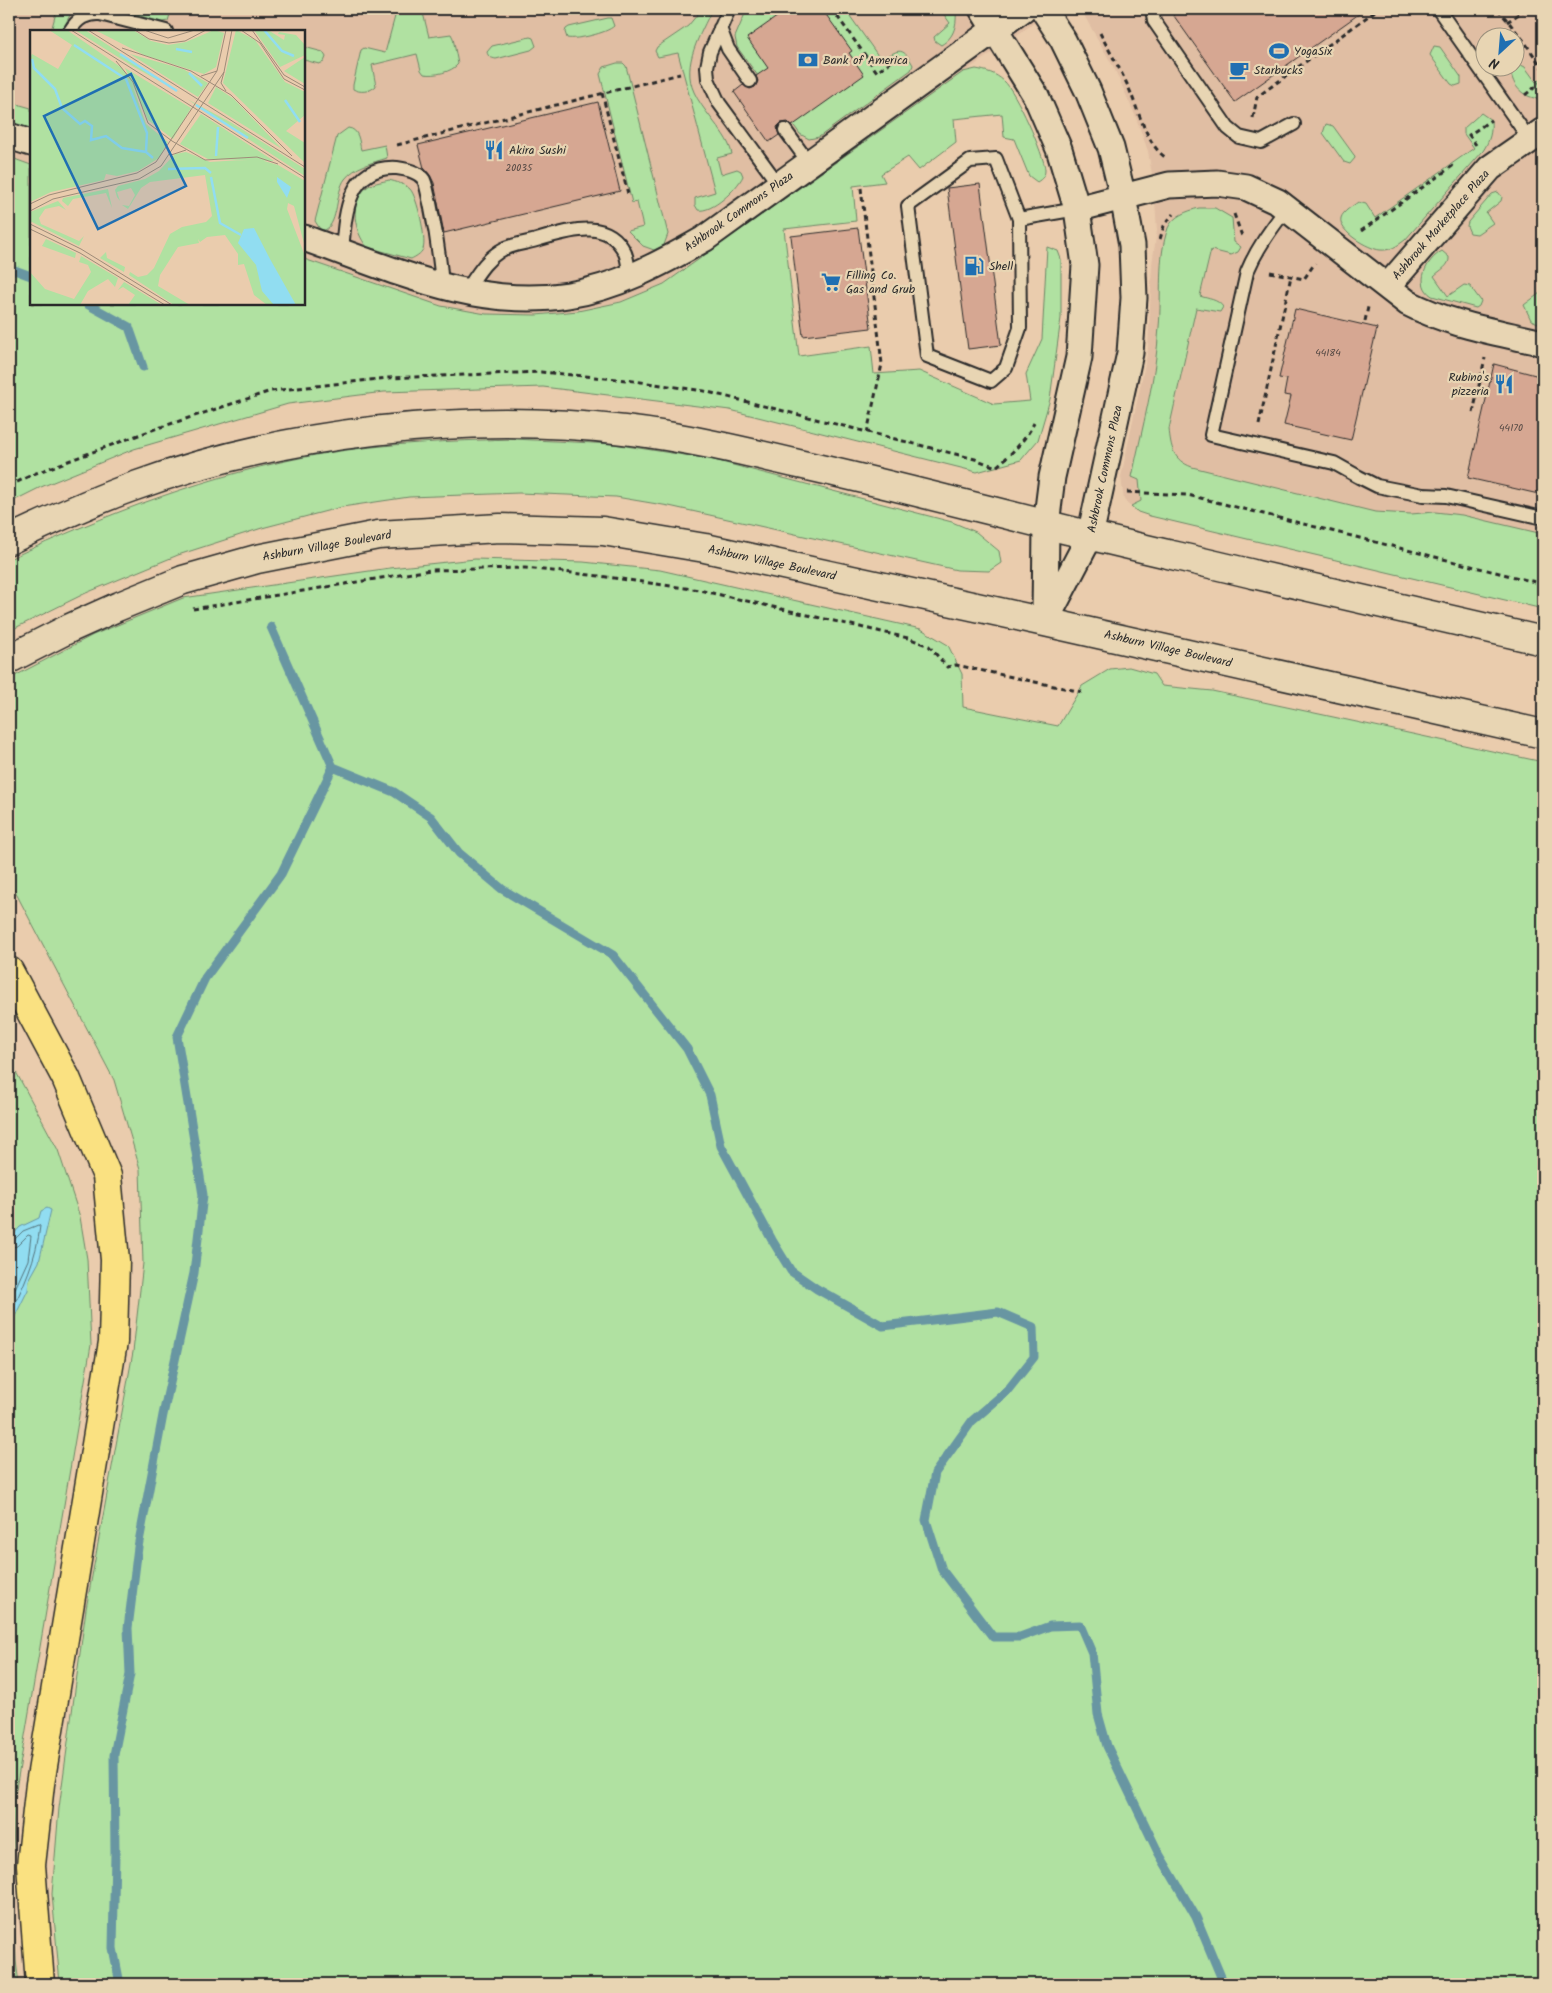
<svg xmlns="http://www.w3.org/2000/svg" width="1552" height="1993" viewBox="0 0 1552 1993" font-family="Kalam,sans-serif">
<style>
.built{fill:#e0bea3;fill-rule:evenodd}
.green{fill:#b0e1a1;stroke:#6e8666}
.water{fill:#91ddf1;stroke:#6896a2}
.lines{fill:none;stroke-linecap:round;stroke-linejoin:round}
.shore{stroke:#54727a;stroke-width:1}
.stream{stroke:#6896a2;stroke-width:9}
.building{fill:#d6a792;stroke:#2b2b2b}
.lane-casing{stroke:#2b2b2b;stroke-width:16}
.street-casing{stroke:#2b2b2b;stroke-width:29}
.secondary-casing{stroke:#2b2b2b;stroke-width:31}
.highway-casing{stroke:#2b2b2b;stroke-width:31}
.path{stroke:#2b2b2b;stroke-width:3;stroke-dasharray:5 4;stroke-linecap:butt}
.lane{stroke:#e8d5b3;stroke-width:12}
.street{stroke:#e8d5b3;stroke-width:25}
.secondary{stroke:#e8d5b3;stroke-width:28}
.highway{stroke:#fae181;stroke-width:28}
.labels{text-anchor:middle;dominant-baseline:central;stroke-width:4.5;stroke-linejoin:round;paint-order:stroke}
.number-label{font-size:10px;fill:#564a45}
.poi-label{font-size:12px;fill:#2b2b2b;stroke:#e8d5b3;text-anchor:start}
.street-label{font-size:12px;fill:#2b2b2b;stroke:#e8d5b3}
.inset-river{fill:none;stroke:#91ddf1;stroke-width:2.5}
.inset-road{fill:none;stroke:#9e8c79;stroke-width:1}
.view{fill:#1f6fb2;fill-opacity:0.15;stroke:#1f6fb2;stroke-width:2.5}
.inset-edge{fill:none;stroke:#2b2b2b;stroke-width:2.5}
</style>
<rect width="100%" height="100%" fill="#eaccad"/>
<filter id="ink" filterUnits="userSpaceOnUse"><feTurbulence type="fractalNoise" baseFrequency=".02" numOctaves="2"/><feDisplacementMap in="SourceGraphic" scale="10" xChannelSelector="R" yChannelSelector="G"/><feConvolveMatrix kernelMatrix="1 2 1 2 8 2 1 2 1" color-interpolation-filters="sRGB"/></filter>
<g filter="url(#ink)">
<!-- built -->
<path class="built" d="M9,9H1054L664,284L621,302L578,311L536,315L486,314L441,306L304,259V31H31V165L9,157Z
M1084,9H1543V609L1150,516L1138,512L1124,500L1121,477L1148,350L1152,264L1157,231L1154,186L1148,151L1135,115L1114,68L1085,17ZM1484,38H1514V68H1484Z"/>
<!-- green -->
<path class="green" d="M57,9H79L70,15L62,31H51Z
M114,9H166L171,11L168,21L162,22Z
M397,9H422L429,37L451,34L453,38L458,64C452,72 434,76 424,74L421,70L417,54L372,65L376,86C370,92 360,93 353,89V85L361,50L364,48L385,53Z
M702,9H712C701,34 681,64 694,92C698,101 705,110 711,118C719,129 729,140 732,154L717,158L721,174L737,169L741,171L743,176C737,189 712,213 698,210L695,205V198L715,192L678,53L658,57L655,51L657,47L688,26Z
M747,9H845L881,60C897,51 902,44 913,65L911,70L819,137L809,139L800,134L737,47L735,37Z
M940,9H956C957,24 955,37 941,45L935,41L934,37L950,23Z
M608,18H611L614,26C607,33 577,40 567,38L565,32L566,29L569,27Z
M530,37L533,38L536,46L531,50L496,59C491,58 488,57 487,52L492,46Z
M1434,46L1440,47L1461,77V84L1455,86L1451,84L1430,55Z
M304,47L323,52L326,57L324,62L319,64L304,60Z
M617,63H623L626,66L668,234L664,245L654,250L643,246L628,231L643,227L637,202L632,203L600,74L604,67Z
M1521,65L1525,67L1536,82L1543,77V99C1527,99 1514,90 1511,73L1513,70Z
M976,69C987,71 995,73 1004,81C1015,90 1045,156 1045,170C1045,176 1042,179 1037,182L1029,176L1014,139L1004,137L1002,114L954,119L956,142L919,170L908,157L881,174L885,182L853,186L856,221L784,229L799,356L871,346L874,374L919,371L994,404L1030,401L1026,374L1042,339L1047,247L1058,251L1061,259V318L1050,399L1038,440L1021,460L977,472L730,410L543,387L384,392L288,404L134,449L41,487L9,503V157L31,165V304H304V259L441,306L486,314L536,315L578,311L621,302L664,284L963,72Z
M17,104L31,108V131L9,124V107Z
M1481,113L1491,120C1492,132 1490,140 1483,151L1405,240C1397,246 1390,251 1380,250C1369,249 1338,232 1341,218C1343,211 1353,206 1358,202L1366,204L1375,218L1474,148L1464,134V128Z
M1326,124L1333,126L1354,155L1355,158L1350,164L1344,162L1323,133Z
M348,128C359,129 359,141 361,150L385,145L387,158C372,163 355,166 345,179C335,192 339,223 325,230L320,229L315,221L337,136Z
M389,180C396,182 405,184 410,189C417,196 427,240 423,249C421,254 415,257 411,259L367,247C354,231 349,204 366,188C371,183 382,182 389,180Z
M1498,192L1502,197L1501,201L1486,213L1493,223L1477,234L1470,233L1467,226L1468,222L1492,194Z
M1199,208H1215L1232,218L1234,242L1241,247L1238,252L1231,255L1211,250L1200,296C1208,299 1218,299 1223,307L1220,312L1196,308L1169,429C1171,448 1173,460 1192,467L1375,512L1411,514L1435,512L1462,515L1543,534V609L1150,516L1138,512L1131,506L1141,501L1139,480L1132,477C1142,428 1156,378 1159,327C1162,295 1157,259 1168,228C1173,216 1187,211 1199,208Z
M1442,251L1449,257C1450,266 1440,270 1434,276L1448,296L1464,285L1470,286L1481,301L1479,306L1476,308L1432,296C1414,284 1426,260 1442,251Z
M1540,293L1543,297V325L1531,320L1524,305Z
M514,439L613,444L710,459L952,522L976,532L999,551L1001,563L989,571L957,570L669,506L616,497L519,493L409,497L342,507L262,528L178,555L86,593L9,631V559C109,513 212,473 321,454C385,443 450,441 514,439Z
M475,559L583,562L660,570L921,629L948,645L962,674L963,707L1058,726L1082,686L1110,669L1129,667L1154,674L1162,686L1212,691L1543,762V1984H60L52,1894L59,1808L86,1609L133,1352L143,1263L140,1169L114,1080L9,880V679L93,635L183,598L390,568Z
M9,1059L58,1150L80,1217L87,1259L91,1345L15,1795L12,1879L16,1961L19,1984H9Z"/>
<!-- water -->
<path class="water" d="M47,1208L51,1210L39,1262L29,1280L28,1290L9,1328V1239L20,1227L39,1218L41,1211Z"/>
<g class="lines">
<!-- shore -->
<path class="shore" d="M9,1242L14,1240L23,1231L38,1225L40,1226C37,1257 23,1288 9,1315
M9,1248L17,1246L28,1235L31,1236L28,1260L9,1302"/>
<!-- stream -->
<path class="stream" d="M9,268L31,276
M87,304L129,327L143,367
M271,627L333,767L394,792L431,817L459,853L502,889L613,955L687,1049L710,1095L721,1146L772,1240L791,1271L817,1289L883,1326L998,1312L1033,1327L1034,1357L1007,1391L972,1421L935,1473L926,1520L942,1570L993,1637H1020L1050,1626L1080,1625L1092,1653L1098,1714L1107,1746L1158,1852L1196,1917L1224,1984
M120,1984L113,1948L115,1854L114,1755L130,1674L128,1628L138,1547L163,1415L194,1273L203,1195L177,1037L205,978L281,874L333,767"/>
</g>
<!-- building -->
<path class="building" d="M788,9H822L852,51L849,53L864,75L792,126L788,122L781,123L777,127L779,135L769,142L734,92L743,85L750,89L755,87L758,81L756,76L768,68L747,38Z
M1169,9H1366L1235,102Z
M598,102L620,191L444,233L434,183L430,175L424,168L418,145Z
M980,184L1001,345L968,349L947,188Z
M858,228L871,328L803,336L791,236Z
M1295,309L1377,328L1351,440L1284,425L1291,396L1284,395L1287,379L1279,378Z
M1494,364L1543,377V495L1468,478Z"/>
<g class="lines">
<defs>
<path id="lane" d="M729,9L710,52L707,67L708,79L719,103L779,185
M1152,9L1154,21L1228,128L1239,137L1261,142L1294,124
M1438,9L1530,140
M720,28L728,49L750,81
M70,31C77,19 86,13 100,14L166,31
M785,130L809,163
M1287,208C1271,229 1257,248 1247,272L1211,435L1334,463L1359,477L1377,486L1423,495L1446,496L1543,518
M1019,219L996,159L970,161L908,206L927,356L991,381L1006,368L1020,328L1019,219L1077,209
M342,252C345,215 347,165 397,168C405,169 419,172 424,180C427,187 428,196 430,203C436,231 440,258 442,286
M465,292C476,277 484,261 500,251C510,244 528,243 540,239C569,231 608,217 625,253C628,260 628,269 630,276"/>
<path id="street" d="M982,9L1036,96L1059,149L1077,209L1085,265L1079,357L1052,477L1046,525L1045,617
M1043,9L1063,40L1088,91L1111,148L1123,197L1132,245L1134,298L1130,353L1090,536L1045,622
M9,136L31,143
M1077,209L1169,185L1217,183L1246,187L1278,202L1408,303C1450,325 1498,332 1543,343
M304,238C389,268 476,310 568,295C616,288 662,263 704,239L1023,9
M1388,286L1490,168L1543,131"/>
<path id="secondary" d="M9,540C49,521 90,502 132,487C283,432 465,411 624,430C685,437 744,451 803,465C893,485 983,509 1072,531C1134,547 1196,560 1257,575C1353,597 1448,619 1543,641
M9,659L68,629L117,607L183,580L257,559L378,535L500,528L603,531L705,548L1045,622L1543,734"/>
<path id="highway" d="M9,971L66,1078L107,1176L115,1260L113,1342L40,1784L31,1865L40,1984"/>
</defs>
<!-- lane casing -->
<use href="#lane" class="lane-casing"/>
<!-- street casing -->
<use href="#street" class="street-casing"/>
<!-- secondary casing -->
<use href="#secondary" class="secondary-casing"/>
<!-- highway casing -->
<use href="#highway" class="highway-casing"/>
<!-- path -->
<path class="path" d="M832,9L877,72L897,57
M1498,9L1524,41L1543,69
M1507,22L1526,9
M1100,33C1108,49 1118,65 1126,82C1137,104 1145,143 1165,157
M602,93L628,194
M1525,95L1543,81
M1253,118L1257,97L1378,9
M397,145L680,74
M1476,145L1469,135L1491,120
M861,188L882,364L867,433
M1234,214L1242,236
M1361,231L1454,165
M1160,239L1164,226L1173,214
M1270,272L1304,279L1315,263
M1365,321L1368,307
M1473,413L1485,358
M1259,425L1291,276
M9,486L36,473L152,430L271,391L388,378L541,372L627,380L704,391L975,459L996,467C1011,454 1025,441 1034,423
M1127,492L1188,495L1543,584
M193,609L430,570L525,568L600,576L699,590L908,638L929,646L947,667L956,665L1082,692"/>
<!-- lane -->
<use href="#lane" class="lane"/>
<!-- street -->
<use href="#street" class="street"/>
<!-- secondary -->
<use href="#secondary" class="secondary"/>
<!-- highway -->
<use href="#highway" class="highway"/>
</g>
</g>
<!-- icons -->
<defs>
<symbol id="stadium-bare" viewBox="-9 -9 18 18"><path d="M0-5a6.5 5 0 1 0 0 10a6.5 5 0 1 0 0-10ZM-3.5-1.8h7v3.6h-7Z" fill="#1f6fb2" stroke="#e8d5b3" stroke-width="2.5" paint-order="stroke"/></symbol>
<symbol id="bank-bare" viewBox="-9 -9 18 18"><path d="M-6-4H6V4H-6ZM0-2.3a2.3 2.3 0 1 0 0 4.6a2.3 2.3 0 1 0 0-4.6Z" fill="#1f6fb2" stroke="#e8d5b3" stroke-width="2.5" paint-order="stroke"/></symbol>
<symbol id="cafe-bare" viewBox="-9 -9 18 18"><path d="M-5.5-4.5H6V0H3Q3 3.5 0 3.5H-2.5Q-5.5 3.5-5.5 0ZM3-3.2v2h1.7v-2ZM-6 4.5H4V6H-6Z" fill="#1f6fb2" stroke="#e8d5b3" stroke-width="2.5" paint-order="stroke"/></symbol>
<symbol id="restaurant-bare" viewBox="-9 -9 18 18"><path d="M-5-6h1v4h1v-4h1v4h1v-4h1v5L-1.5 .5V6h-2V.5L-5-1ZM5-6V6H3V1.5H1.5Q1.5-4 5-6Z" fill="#1f6fb2" stroke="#e8d5b3" stroke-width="2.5" paint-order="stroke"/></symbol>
<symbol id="fuel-bare" viewBox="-9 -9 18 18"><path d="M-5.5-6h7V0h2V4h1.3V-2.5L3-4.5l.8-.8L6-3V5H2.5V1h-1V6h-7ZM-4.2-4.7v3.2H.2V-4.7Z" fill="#1f6fb2" stroke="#e8d5b3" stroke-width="2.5" paint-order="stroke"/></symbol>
<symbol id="supermarket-bare" viewBox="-9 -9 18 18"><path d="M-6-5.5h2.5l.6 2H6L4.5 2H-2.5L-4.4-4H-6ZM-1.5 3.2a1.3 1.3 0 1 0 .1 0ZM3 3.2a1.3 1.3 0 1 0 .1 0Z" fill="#1f6fb2" stroke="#e8d5b3" stroke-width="2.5" paint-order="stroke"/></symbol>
</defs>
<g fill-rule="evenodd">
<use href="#stadium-bare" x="1265" y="37" width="28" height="28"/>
<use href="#bank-bare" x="794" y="46" width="28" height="28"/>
<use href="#cafe-bare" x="1225" y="56" width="28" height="28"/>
<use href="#restaurant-bare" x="480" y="136" width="28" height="28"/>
<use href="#fuel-bare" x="960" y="252" width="28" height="28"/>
<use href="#supermarket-bare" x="817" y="268" width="28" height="28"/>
<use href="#restaurant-bare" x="1490" y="370" width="28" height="28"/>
</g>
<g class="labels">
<!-- number labels -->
<g class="number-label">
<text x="519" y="168">20035</text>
<text x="1328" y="353">44184</text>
<text x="1511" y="428">44170</text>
</g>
<!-- poi labels -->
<g class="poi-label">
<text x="1294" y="51">YogaSix</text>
<text x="823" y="60">Bank of America</text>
<text x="1254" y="70">Starbucks</text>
<text x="509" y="150">Akira Sushi</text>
<text x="989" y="266">Shell</text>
<text x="846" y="275">Filling Co.<tspan x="846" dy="14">Gas and Grub</tspan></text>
<text x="1489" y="377" text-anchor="end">Rubino's<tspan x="1489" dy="14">pizzeria</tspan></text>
</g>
<!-- street labels -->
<g class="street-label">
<text transform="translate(739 212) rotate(-35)">Ashbrook Commons Plaza</text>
<text transform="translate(1441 225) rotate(-49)">Ashbrook Marketplace Plaza</text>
<text transform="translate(1105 469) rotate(-78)">Ashbrook Commons Plaza</text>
<text transform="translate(327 546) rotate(-10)">Ashburn Village Boulevard</text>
<text transform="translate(772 563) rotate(12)">Ashburn Village Boulevard</text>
<text transform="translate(1168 649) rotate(13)">Ashburn Village Boulevard</text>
</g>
</g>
<!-- overview -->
<g transform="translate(30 30)">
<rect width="275" height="275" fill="#eaccad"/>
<path d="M19,0H37L92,38L101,51L116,94L138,112L129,128L108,141L87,146L76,144L74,150L21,162L0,172V28L2,24L28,39L42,15ZM45,0H55L151,63L104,37ZM65,0H103L121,11L138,15L156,12L184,0L194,3L186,37L174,44L114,25ZM206,0L225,10L255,52L275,62V85L256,101L275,113V133L193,53ZM224,0H238L254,10L255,5L248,4L249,2L266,5L275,15V25L250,37ZM100,24L153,39L178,53L168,67ZM275,27V54L254,41ZM95,38L161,78L143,109L118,90ZM186,57L204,69L252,119L178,73ZM157,69L202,93L275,139V146ZM171,84L244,131L178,129L150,114ZM156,122L180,132L227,129L248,135L275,151V217L264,176L258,173L257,179L275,226V275H237L224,265L214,234L208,235V224L195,205L177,207L170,212L168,209L169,213L148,217L130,245L128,256L160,275H144L99,245L100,242L108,247L117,245L124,238L140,204L152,197L176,192L182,186L175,145L120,152L111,158L98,179L92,175L99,176L105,165L101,158L87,162L90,171L87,167L85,160L88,156L115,149L129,141L145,124ZM78,159L82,178L76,163L43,169L38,176L32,171L33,168ZM28,171L36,180L29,176L15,179L9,188L11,194L49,211L54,206L49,216L0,191V182ZM16,209L46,223L45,228L12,216ZM76,222L77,228L95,237L94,242L70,228ZM51,226L88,248L85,257L78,249L58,261L50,275H0V242L15,259L44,269L61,242L58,235L49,232ZM94,252L132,275H98L105,265L93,257L88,260Z" fill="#b0e1a1"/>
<path d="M247,147L261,157L257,168L247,152ZM224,198L240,229L266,275H244L232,261L226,235L208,213L214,199Z" fill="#91ddf1"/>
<path class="inset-river" d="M234,0L252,21L264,26M44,15L96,49L117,103L116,121M146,19L162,22M90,24L147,61M2,29L4,38L25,59L32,78L50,94L55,91L62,96L61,110L76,106L92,118L116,122L123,128M159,43L172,56M255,70L270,92M166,75L218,108M186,126L188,97M138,139L175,138L181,143M181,147L190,193L211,205"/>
<path class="inset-road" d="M41,0L275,148M58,0L275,137M105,0L119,9L139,13L155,11L176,0M114,0L138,8L165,0M211,0L230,13L254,49L275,60M222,0L254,45L275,57M92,18L161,41L201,65L262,126M86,31L103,52L118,93L142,111L175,130L227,127L248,134M194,42L191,53L196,61M171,46L187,41M141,125L156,120M0,174L19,165L107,143L126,132L187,41L196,0M0,181L23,169L109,149L131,136L194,42L202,0M0,194L51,219L142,275M0,199L50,223L135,275"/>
<path class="view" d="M101,44L156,156L68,199L14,86Z"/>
<rect width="275" height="275" class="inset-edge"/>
</g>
<!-- margin -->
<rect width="1552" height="1993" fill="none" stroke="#e8d5b3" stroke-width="30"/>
<rect x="15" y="15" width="1522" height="1963" fill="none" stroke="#2b2b2b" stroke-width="2" filter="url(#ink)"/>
<!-- north arrow -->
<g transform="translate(1500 52) rotate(206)"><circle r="24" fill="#e8d5b3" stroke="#9c917d"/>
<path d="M0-4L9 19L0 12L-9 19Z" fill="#1f6fb2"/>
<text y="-8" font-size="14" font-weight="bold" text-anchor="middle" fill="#2b2b2b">N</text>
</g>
</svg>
